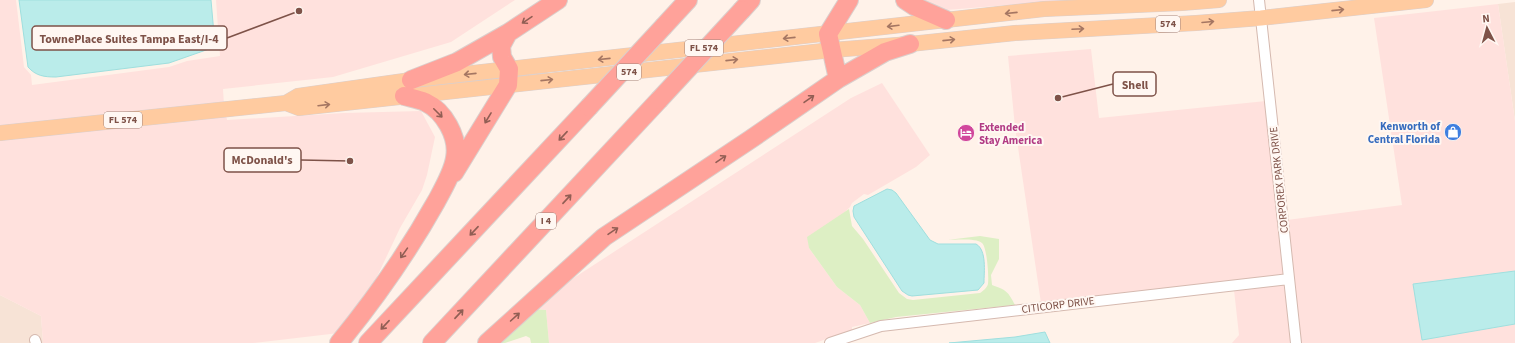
<svg xmlns="http://www.w3.org/2000/svg" width="1515" height="343" viewBox="0 0 1515 343" font-family="'Source Sans 3',sans-serif">
<style>
.residential{fill:#f7e3d6}
.commercial{fill:#ffe1dd}
.green{fill:#ddefc4}
.water{fill:#baecea;stroke:#9fdfde}
.lines{fill:none;stroke-linecap:round;stroke-linejoin:round}
.minor-casing{stroke:#d5b9af;stroke-width:12}
.primary-casing{stroke:#dbcfcc;stroke-width:16}
.motorway-casing{stroke:#dbcfcc;stroke-width:20}
.minor{stroke:#fff;stroke-width:10}
.primary{stroke:#ffcba0;stroke-width:15}
.motorway{stroke:#ffa29a;stroke-width:18}
.motorway-bridge-casing{stroke:#dbcfcc;stroke-width:20;stroke-linecap:butt}
.motorway-bridge{stroke:#ffa29a;stroke-width:18}
.oneway{stroke:#a57662}
.oneway2{stroke:#915e54}
.labels{text-anchor:middle;dominant-baseline:central;stroke-width:4;stroke-linejoin:round;paint-order:stroke}
.shield{fill:#fff7f2;stroke:#a5847b;stroke-width:1}
.shield-label{font-size:10px;font-weight:bold;fill:#7e5248}
.shop-label{font-size:11px;font-weight:bold;fill:#366cbe;stroke:#fff7f2;text-anchor:end}
.hotel-label{font-size:11px;font-weight:bold;fill:#b23c85;stroke:#fff7f2;text-anchor:start}
.street-label{font-size:11px;fill:#7e5248;stroke:#fff7f2}
.leader{fill:none;stroke:#7e5248;stroke-width:1.5}
.callout-dot{fill:#7e5248;stroke:#fff7f2;stroke-width:1.5}
.callout{fill:#fff7f2;stroke:#7e5248;stroke-width:1.5}
.callout-label{font-size:12px;text-anchor:middle;font-weight:bold;fill:#7e5248}
</style>
<rect width="100%" height="100%" fill="#fff2e9"/>
<!-- residential -->
<path class="residential" d="M1515,2V121L1498,4Z
M0,295L41,316L43,343H40L39,335L31,336V343H0Z"/>
<!-- commercial -->
<path class="commercial" d="M0,0H16L24,67L31,75L32,85L169,67L187,61L220,56L216,0H515L451,42L333,77L223,89L224,105L0,128Z
M914,0H1073L934,11Z
M1498,4L1515,121V271L1414,284L1422,340L1515,324V343H1300L1287,220L1402,205L1374,18Z
M1091,49L1099,118L1266,101L1285,274L1041,303L1015,127L1008,56Z
M882,83L930,155L916,167L868,195L864,194L852,203L850,207L809,248L837,287L860,305L870,323L852,327V330L815,343H549L546,310L532,309L546,296L851,98Z
M421,111L435,137L427,175L422,190L400,228L375,281L348,325L339,333L253,343H43L41,316L0,295V138L226,114L227,120L344,113Z
M1286,284L1291,343H1232L1239,335L1234,290Z"/>
<!-- green -->
<path class="green" d="M849,209L852,226L863,239L899,293L907,299L913,300L980,293C983,291 987,288 988,284C989,277 987,247 982,243C976,238 955,240 947,240L980,236L999,239V259L991,275L992,285C1006,290 1008,291 1015,305L896,317L870,323L860,305L837,287L809,248L807,237Z
M532,309L546,310L549,343H531L530,338L526,336L505,343H494Z"/>
<!-- water -->
<path class="water" d="M19,0H211L214,34V44L209,49L169,63L56,77C44,77 36,76 28,67Z
M887,189L892,190L896,193L930,240L938,244H976C987,250 984,272 984,283L978,290L912,296L908,295L902,291L854,217L853,211L854,206Z
M1515,271V324L1422,340L1413,284Z
M1045,332L1050,343H949L1015,337Z"/>
<g class="lines">
<defs>
<path id="minor" d="M1259,0L1296,343
M35,340L36,343
M830,343L881,326L1289,279"/>
<path id="primary" d="M286,103L299,108L832,50L910,44L1015,33L1196,23L1261,18L1426,0
M0,133L286,103L298,96L411,80L1044,9L1182,3L1219,0"/>
<path id="motorway" d="M905,0L914,6L946,20
M742,10L751,0
M664,26L688,0
M838,79L828,34L849,0
M411,80L457,62L508,33L558,0
M454,173L508,85L509,69L502,57L501,46L508,33
M339,343C375,299 408,252 436,202C443,189 453,172 455,158C459,137 444,111 425,102C418,99 411,98 404,96
M368,343L589,107
M432,343L659,100
M487,343L604,237L751,139L838,79L885,52L910,44"/>
</defs>
<!-- minor casing -->
<use href="#minor" class="minor-casing"/>
<!-- primary casing -->
<use href="#primary" class="primary-casing"/>
<!-- motorway casing -->
<use href="#motorway" class="motorway-casing"/>
<!-- minor -->
<use href="#minor" class="minor"/>
<!-- primary -->
<use href="#primary" class="primary"/>
<!-- motorway -->
<use href="#motorway" class="motorway"/>
<defs>
<path id="motorway-bridge" d="M659,100L742,10
M589,107L664,26"/>
</defs>
<!-- motorway-bridge casing -->
<use href="#motorway-bridge" class="motorway-bridge-casing"/>
<!-- motorway-bridge -->
<use href="#motorway-bridge" class="motorway-bridge"/>
</g>
<!-- one-way arrows -->
<defs><path id="oneway-shaft" d="M-6 0H5M1.5-3L5.5 0L1.5 3" fill="none" stroke-width="1.6" stroke-linecap="round" stroke-linejoin="round"/></defs>
<g class="oneway">
<use href="#oneway-shaft" transform="translate(1338 10) rotate(-6)"/>
<use href="#oneway-shaft" transform="translate(1011 13) rotate(174)"/>
<use href="#oneway-shaft" transform="translate(1208 22) rotate(-5)"/>
<use href="#oneway-shaft" transform="translate(893 26) rotate(173)"/>
<use href="#oneway-shaft" transform="translate(1078 29) rotate(-3)"/>
<use href="#oneway-shaft" transform="translate(789 38) rotate(174)"/>
<use href="#oneway-shaft" transform="translate(949 40) rotate(-6)"/>
<use href="#oneway-shaft" transform="translate(604 59) rotate(174)"/>
<use href="#oneway-shaft" transform="translate(732 60) rotate(-6)"/>
<use href="#oneway-shaft" transform="translate(470 74) rotate(174)"/>
<use href="#oneway-shaft" transform="translate(547 80) rotate(-6)"/>
<use href="#oneway-shaft" transform="translate(324 105) rotate(-7)"/>
</g>
<g class="oneway2">
<use href="#oneway-shaft" transform="translate(527 20) rotate(146)"/>
<use href="#oneway-shaft" transform="translate(809 99) rotate(-35)"/>
<use href="#oneway-shaft" transform="translate(438 113) rotate(45)"/>
<use href="#oneway-shaft" transform="translate(488 118) rotate(121)"/>
<use href="#oneway-shaft" transform="translate(563 136) rotate(133)"/>
<use href="#oneway-shaft" transform="translate(721 159) rotate(-34)"/>
<use href="#oneway-shaft" transform="translate(567 199) rotate(-47)"/>
<use href="#oneway-shaft" transform="translate(474 231) rotate(133)"/>
<use href="#oneway-shaft" transform="translate(613 231) rotate(-34)"/>
<use href="#oneway-shaft" transform="translate(404 253) rotate(125)"/>
<use href="#oneway-shaft" transform="translate(459 314) rotate(-47)"/>
<use href="#oneway-shaft" transform="translate(515 317) rotate(-42)"/>
<use href="#oneway-shaft" transform="translate(385 325) rotate(133)"/>
</g>
<!-- icons -->
<defs>
<symbol id="shop-disc" viewBox="-11 -11 22 22"><circle r="9.5" fill="#3f7fe0" stroke="#fff7f2"/><path d="M-5-2.5h2.3a2.7 3.5 0 0 1 5.4 0H5L5.5 6h-11ZM-1.5-2.5h3a1.5 2.3 0 0 0-3 0Z" fill="#fff"/></symbol>
<symbol id="hotel-disc" viewBox="-11 -11 22 22"><circle r="9.5" fill="#d1479c" stroke="#fff7f2"/><path d="M-6-4.5h1.5V1H6V5H4.5V3h-9V5H-6ZM-4 0a1.8 1.8 0 1 1 3.6 0ZM.5 0V-2.5h3Q6-2.5 6 0Z" fill="#fff"/></symbol>
</defs>
<g fill-rule="evenodd">
<use href="#shop-disc" x="1443" y="122" width="20" height="20"/>
<use href="#hotel-disc" x="956" y="123" width="20" height="20"/>
</g>
<g class="labels">
<!-- shield labels -->
<g class="shield">
<rect x="1156" y="16" width="24" height="16" rx="3"/>
<rect x="685" y="40" width="38" height="16" rx="3"/>
<rect x="617" y="64" width="24" height="16" rx="3"/>
<rect x="104" y="112" width="38" height="16" rx="3"/>
<rect x="536" y="213" width="20" height="16" rx="3"/>
</g>
<g class="shield-label">
<text x="1168" y="24">574</text>
<text x="704" y="48">FL 574</text>
<text x="629" y="72">574</text>
<text x="123" y="120">FL 574</text>
<text x="546" y="221">I 4</text>
</g>
<!-- shop labels -->
<g class="shop-label">
<text x="1440" y="126">Kenworth of<tspan x="1440" dy="13">Central Florida</tspan></text>
</g>
<!-- hotel labels -->
<g class="hotel-label">
<text x="979" y="127">Extended<tspan x="979" dy="13">Stay America</tspan></text>
</g>
<!-- street labels -->
<g class="street-label">
<text transform="translate(1279 180) rotate(-96)">CORPOREX PARK DRIVE</text>
<text transform="translate(1058 305) rotate(-7)">CITICORP DRIVE</text>
</g>
</g>
<!-- callouts -->
<path class="leader" d="M299 11L227 38M1058 98L1113 84M350 161L301 160"/>
<g class="callout-dot">
<circle cx="299" cy="11" r="4"/>
<circle cx="1058" cy="98" r="4"/>
<circle cx="350" cy="161" r="4"/>
</g>
<g class="callout">
<rect x="32" y="26" width="195" height="24" rx="4"/>
<rect x="1113" y="72" width="43" height="24" rx="4"/>
<rect x="224" y="148" width="77" height="24" rx="4"/>
</g>
<g class="callout-label">
<text x="129" y="43">TownePlace Suites Tampa East/I-4</text>
<text x="1135" y="89">Shell</text>
<text x="262" y="164">McDonald's</text>
</g>
<!-- north arrow -->
<g transform="translate(1487 28) rotate(354)" stroke="#fff7f2" stroke-width="3" paint-order="stroke">
<path d="M0-3L7 15L0 10L-7 15Z" fill="#7e5248"/>
<text y="-6" font-size="11" font-weight="bold" text-anchor="middle" fill="#7e5248">N</text>
</g>
</svg>
